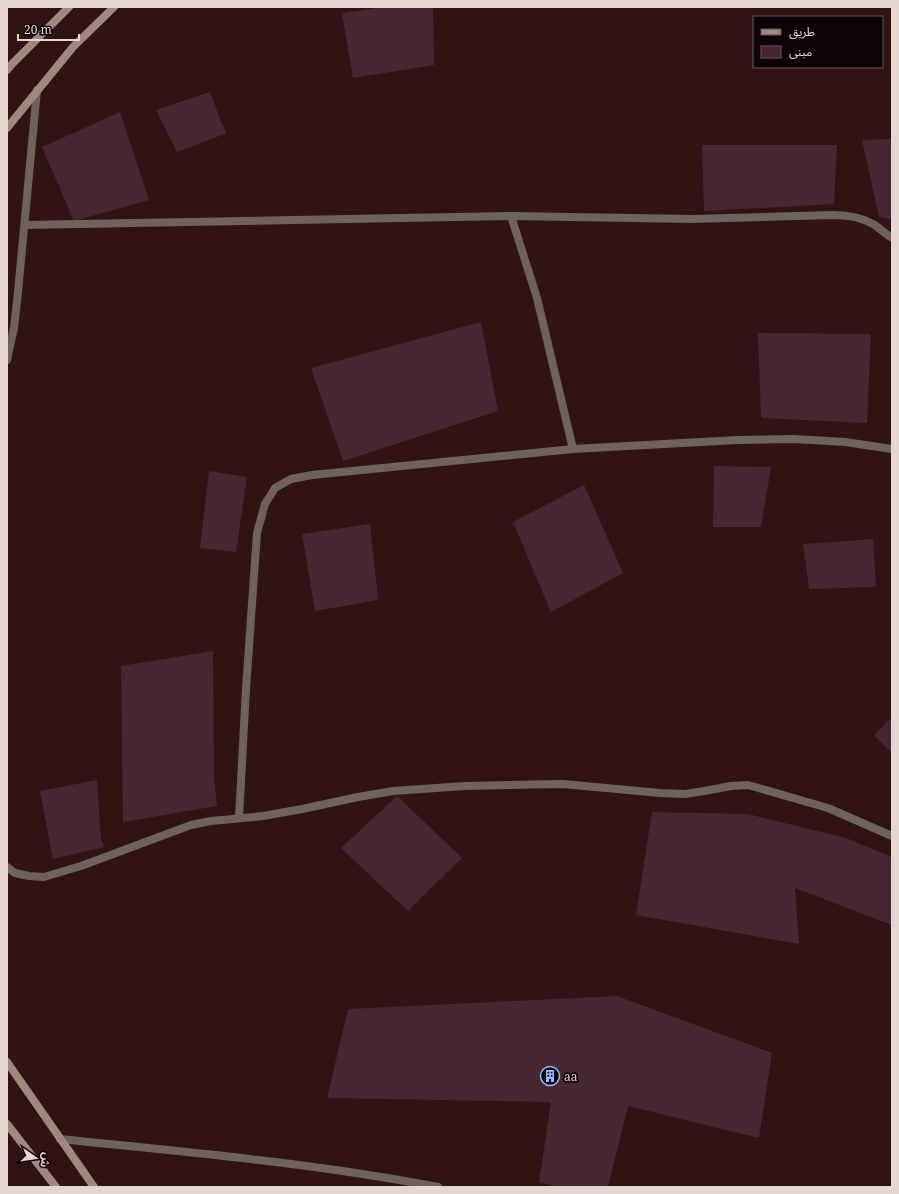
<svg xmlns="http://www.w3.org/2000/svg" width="899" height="1194" viewBox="0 0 899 1194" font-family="'Noto Serif','Noto Sans Arabic',serif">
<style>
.building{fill:#452732}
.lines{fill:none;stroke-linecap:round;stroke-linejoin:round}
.minor{stroke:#70615c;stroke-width:8}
.secondary{stroke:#a0887f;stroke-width:8}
.labels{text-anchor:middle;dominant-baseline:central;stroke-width:3.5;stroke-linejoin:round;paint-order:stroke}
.poi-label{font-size:12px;fill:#e9d4d4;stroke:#0f0405;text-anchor:start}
</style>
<rect width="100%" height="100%" fill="#301314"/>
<!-- building -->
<path class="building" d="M384,7H433L434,65L353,78L342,13Z
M210,92L222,124L227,133L177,152L156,110Z
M120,112L149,200L74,221L42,147Z
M892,139V219L879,217L862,140Z
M702,145H837L834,204L704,211Z
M481,322L498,411L343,461L311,368Z
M758,333L871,334L867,423L761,418Z
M714,466L771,467L761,527H713Z
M209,471L247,477L236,552L200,548Z
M584,485L623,573L551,612L513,522Z
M370,524L378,600L315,611L302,534Z
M873,539L876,587L809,589L803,544Z
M213,651L214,779L217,806L123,822L121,666Z
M892,717V753L874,735Z
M97,780L101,839L104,847L53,859L40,791Z
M397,796L462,858L408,911L341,848Z
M652,812L748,814L846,838L892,857V925L795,888L799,944L636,915Z
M617,996L772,1053L759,1138L628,1106L608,1187H559L539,1182L551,1102L327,1098L348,1009Z"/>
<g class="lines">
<!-- minor -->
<path class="minor" d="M511,216L537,298L573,449
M25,225L511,216L692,219L832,215C847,215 861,217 873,224C880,228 885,234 892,238
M7,360L14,328L18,292L37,90
M239,818L246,689L257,533L265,504L275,488L291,479L312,475L573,449L737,440L794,439L845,442L892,449
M7,867L15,873L29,876L44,877L81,866L191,825L211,821L263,816L302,809L358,797L393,791L465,786L563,784L660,793L685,794L704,791L731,786L748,785L828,808L892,836
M60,1139C186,1152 313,1163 438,1187"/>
<!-- secondary -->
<path class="secondary" d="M7,70L13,63L69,7
M7,128L73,47L114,7
M7,1062L94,1187
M7,1124L56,1187"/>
</g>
<!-- icons -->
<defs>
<symbol id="building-ring" viewBox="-11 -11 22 22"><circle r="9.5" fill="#0f0405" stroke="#97b6fd" stroke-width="1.5"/><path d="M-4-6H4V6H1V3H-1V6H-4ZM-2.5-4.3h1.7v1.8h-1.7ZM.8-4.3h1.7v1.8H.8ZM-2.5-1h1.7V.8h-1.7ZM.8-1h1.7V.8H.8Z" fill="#97b6fd"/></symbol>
</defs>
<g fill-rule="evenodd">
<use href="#building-ring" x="539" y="1065" width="22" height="22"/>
</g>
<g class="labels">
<!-- poi labels -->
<g class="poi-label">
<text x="564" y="1076">aa</text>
</g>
</g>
<!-- border -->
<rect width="899" height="1194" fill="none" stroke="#e9d4d4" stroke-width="16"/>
<!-- legend -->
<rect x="753" y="16" width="130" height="52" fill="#0f0405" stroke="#665758"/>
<rect x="761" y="29" width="20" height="6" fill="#a0887f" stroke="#665758"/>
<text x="789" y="36" font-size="12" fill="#e9d4d4">طريق</text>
<rect x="761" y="46" width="20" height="12" fill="#452732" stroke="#665758"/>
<text x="789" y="56" font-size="12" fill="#e9d4d4">مبنى</text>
<!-- north arrow -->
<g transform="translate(36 1158) rotate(103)" stroke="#0f0405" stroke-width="3" paint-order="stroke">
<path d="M0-3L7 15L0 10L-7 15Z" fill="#e9d4d4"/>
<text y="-6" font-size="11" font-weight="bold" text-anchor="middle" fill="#e9d4d4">ش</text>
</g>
<!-- scale -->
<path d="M18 34v6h61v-6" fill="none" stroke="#e9d4d4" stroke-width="2"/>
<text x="24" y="34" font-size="12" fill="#e9d4d4" stroke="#0f0405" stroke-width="3" paint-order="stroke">20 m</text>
</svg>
